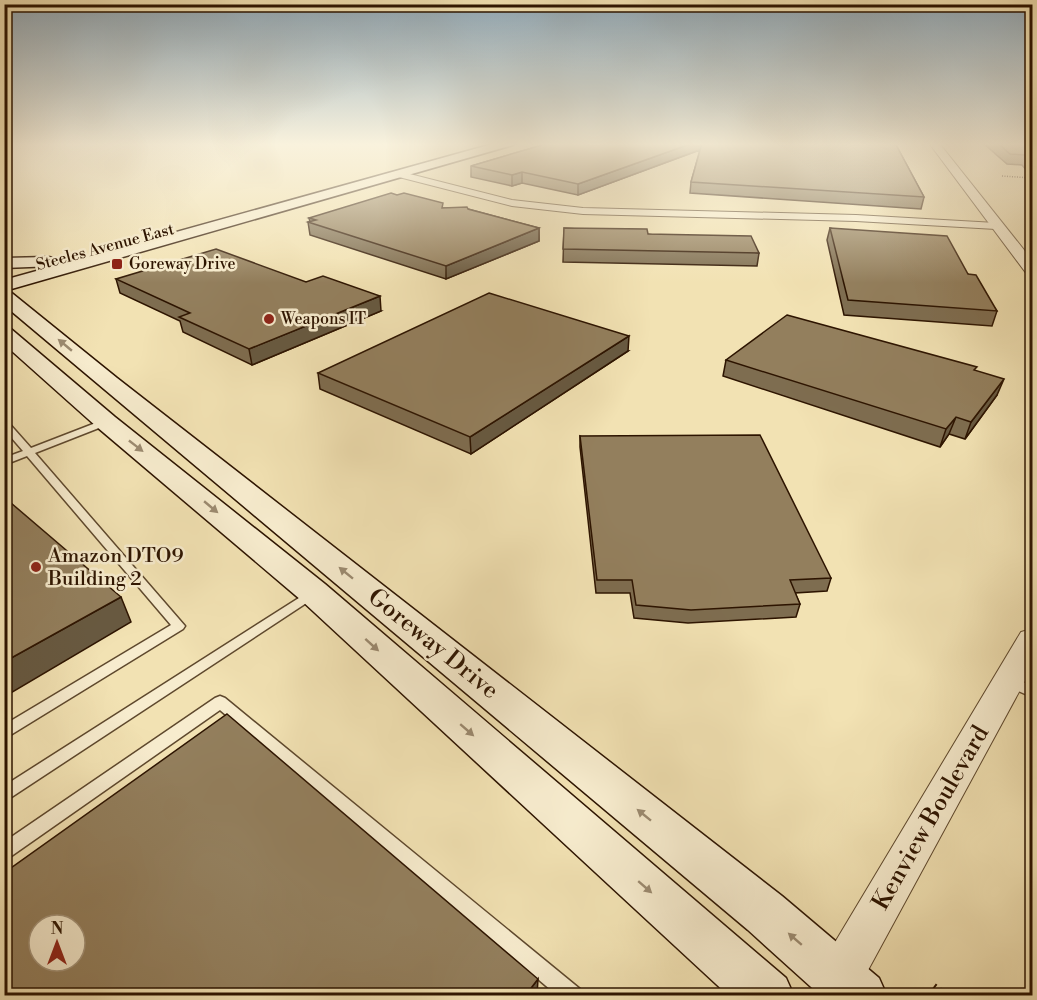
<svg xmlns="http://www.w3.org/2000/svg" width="1037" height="1000" viewBox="0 0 1037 1000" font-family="'Libre Bodoni',serif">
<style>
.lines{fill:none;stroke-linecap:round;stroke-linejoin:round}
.service-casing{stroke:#5e482d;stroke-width:3}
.minor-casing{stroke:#5e482d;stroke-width:2}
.tertiary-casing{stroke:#5e482d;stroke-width:2}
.secondary-casing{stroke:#2d1400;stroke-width:3}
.path-far1{stroke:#2d1400;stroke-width:1.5;stroke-dasharray:1 1.5;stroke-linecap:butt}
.path{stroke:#2d1400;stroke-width:6;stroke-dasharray:2 4.5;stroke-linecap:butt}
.service{fill:#f7ecce;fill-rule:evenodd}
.minor{fill:#f7ecce;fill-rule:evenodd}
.tertiary{fill:#f7ecce;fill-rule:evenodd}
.secondary{fill:#f7ecce;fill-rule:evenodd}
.wall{fill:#7e6d50;stroke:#2d1400;stroke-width:1.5}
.shaded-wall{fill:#675941;stroke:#2d1400;stroke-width:1.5}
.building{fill:#937f5d;stroke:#2d1400;stroke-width:1.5;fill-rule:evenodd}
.oneway{fill:#9c8b71}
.poi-dot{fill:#8f2418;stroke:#f7ecce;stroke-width:2}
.labels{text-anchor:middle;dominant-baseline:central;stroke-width:5;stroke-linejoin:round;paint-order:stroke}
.far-street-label{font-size:16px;fill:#2d1400;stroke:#f7ecce}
.far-poi-label{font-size:16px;fill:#2d1400;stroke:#f7ecce;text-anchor:start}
.poi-label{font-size:20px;fill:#2d1400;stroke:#f7ecce;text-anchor:start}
.near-street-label{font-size:24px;fill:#2d1400;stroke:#f7ecce}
</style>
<rect width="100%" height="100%" fill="#f2e2b3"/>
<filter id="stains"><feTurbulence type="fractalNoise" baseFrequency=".00333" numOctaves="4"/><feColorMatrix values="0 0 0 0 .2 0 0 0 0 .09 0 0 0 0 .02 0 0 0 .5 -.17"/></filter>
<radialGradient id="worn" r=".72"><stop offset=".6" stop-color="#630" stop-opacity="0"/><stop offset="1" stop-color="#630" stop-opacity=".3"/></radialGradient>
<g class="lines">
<defs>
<path id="service" d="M106,419L111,422L109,424L35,453L185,626L183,629L4,739V725L171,625L27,456L4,465V458L23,451L4,429V420L7,421L31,448Z
M313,589L317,590L319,593L317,596L4,802V786Z
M1010,676L1032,686V697L1005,685L1003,681L1005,677Z
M220,696L225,698L580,989L582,996H558L220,710L10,857L4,860V842L215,698Z"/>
<path id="minor" d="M398,171L512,200L583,208L856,215L996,223L1001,226L996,229L856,221L583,214L512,206L395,176V172Z"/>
<path id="tertiary" d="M929,143H939L1032,260V275L1026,273Z
M1032,629V668L854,996H816L812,985L819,969L1021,632Z"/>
<path id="secondary" d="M496,143H515L513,145L8,290L117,378L782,896L879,978L887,996H821L748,930L4,305V280Z
M48,257L54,258L57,262L54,266L4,268V258Z
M4,327L11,329L115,417L325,584L786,978L794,996H729L301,600L97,427L4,344Z"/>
</defs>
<!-- service casing -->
<use href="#service" class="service-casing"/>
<!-- minor casing -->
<use href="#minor" class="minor-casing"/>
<!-- tertiary casing -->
<use href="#tertiary" class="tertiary-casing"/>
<!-- secondary casing -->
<use href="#secondary" class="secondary-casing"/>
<!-- path-far1 -->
<path class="path-far1" d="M1002,176L1032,178"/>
<!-- path -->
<path class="path" d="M934,986L947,996"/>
<!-- service -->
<use href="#service" class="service"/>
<!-- minor -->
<use href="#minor" class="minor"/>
<!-- tertiary -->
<use href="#tertiary" class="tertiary"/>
<!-- secondary -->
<use href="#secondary" class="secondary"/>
</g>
<!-- wall -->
<path class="wall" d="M549,143H895L924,197L921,209L690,193L691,182L700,150L578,195L522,183L512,186L471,177V166Z
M983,143H1032V177L1022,165L1007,164Z
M443,208L468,209L539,228V241L446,279L310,235L308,222H310L309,218Z
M564,228L648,234L759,253L757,266L563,262Z
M830,228L968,274L997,311L992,326L844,315L827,240Z
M116,279L381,311L252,365L183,332L180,321L120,293Z
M628,351L471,454L320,389L318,373Z
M726,360L975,371L997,395L965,439L949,434L940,447L723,376Z
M580,436L831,578L827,591L795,593L800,604L796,617L688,623L634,618L630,593H596L580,447Z"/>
<!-- shaded-wall -->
<path class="shaded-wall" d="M693,143H702V149L578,195V184Z
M522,172V183L512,186V175Z
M539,228V241L446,279V266Z
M380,296L381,311L252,365L249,349Z
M629,336L628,351L471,454L470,437Z
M1004,379L997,395L965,439L971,422Z
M956,417L949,434L940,447L946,429Z
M121,597L131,622L4,697V662Z
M538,979L537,996H525Z"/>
<!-- building -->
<path class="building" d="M549,143H693L578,184L522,172L512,175L471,166Z
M702,143H895L924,197L691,182Z
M998,143H1032V162L1025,155L1010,154Z
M391,193L397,195L404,193L443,203L442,208L467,207L468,209L539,228L446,266L308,222L316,220L309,218Z
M564,228L647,229L648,234L751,236L759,253L563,249Z
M830,228L947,236L968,274L976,275L997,311L848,300Z
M216,249L306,282L323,276L380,296L249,349L179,317L190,313L116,279Z
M489,293L629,336L470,437L318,373Z
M787,315L977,367L974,370L1004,379L971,422L956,417L946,429L726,360Z
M760,435L831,578L790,580L800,604L691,610L636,605L632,580H597L580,436Z
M4,497L121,597L4,662Z
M227,714L538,979L525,996H4V873ZM39,925H75V961H39Z"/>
<!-- one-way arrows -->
<defs><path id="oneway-solid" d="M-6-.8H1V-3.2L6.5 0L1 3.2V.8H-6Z" transform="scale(1.5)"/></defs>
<g class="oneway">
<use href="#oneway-solid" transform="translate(65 345) rotate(-140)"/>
<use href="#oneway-solid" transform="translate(136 446) rotate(38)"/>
<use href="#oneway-solid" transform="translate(211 507) rotate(40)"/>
<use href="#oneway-solid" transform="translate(346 573) rotate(-141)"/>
<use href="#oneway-solid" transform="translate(372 645) rotate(42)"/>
<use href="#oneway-solid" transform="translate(467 730) rotate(41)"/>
<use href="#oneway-solid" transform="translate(644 815) rotate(-141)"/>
<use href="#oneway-solid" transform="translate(645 887) rotate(41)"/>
<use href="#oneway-solid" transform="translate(795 939) rotate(-139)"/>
</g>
<!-- sky -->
<linearGradient id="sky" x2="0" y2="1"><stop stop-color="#91aaba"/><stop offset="0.51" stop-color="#f9f2dd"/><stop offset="1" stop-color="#f9f2dd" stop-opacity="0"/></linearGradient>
<rect width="1037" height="283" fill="url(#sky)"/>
<!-- markers -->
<g class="poi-dot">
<rect x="111" y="258" width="12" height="12" rx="3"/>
<circle cx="269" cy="319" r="6"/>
<circle cx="36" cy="567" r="6"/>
</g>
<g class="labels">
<!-- far-street labels -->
<g class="far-street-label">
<text transform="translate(105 247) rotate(-15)">Steeles Avenue East</text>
</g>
<!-- far-poi labels -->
<g class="far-poi-label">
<text x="129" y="264">Goreway Drive</text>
<text x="281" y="319">Weapons IT</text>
</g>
<!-- poi labels -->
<g class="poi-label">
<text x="48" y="556">Amazon DTO9<tspan x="48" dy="23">Building 2</tspan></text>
</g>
<!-- near-street labels -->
<g class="near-street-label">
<text transform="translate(433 644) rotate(39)">Goreway Drive</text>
<text transform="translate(931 818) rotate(-60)">Kenview Boulevard</text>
</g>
</g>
<!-- margin -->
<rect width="1037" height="1000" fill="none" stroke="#f2e2b3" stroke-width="24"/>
<rect x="6" y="6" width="1025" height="988" fill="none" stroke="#2d1400" stroke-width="3"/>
<rect x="12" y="12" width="1013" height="976" fill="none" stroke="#2d1400" stroke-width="1.5"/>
<!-- north arrow -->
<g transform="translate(57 943)"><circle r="28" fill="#f7ecce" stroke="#a6967c" stroke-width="1.5"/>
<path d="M0-4.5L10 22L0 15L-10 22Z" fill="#8f2418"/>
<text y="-9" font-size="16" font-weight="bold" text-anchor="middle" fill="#2d1400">N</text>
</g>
<rect width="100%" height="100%" filter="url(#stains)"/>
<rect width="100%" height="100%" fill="url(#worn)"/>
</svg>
